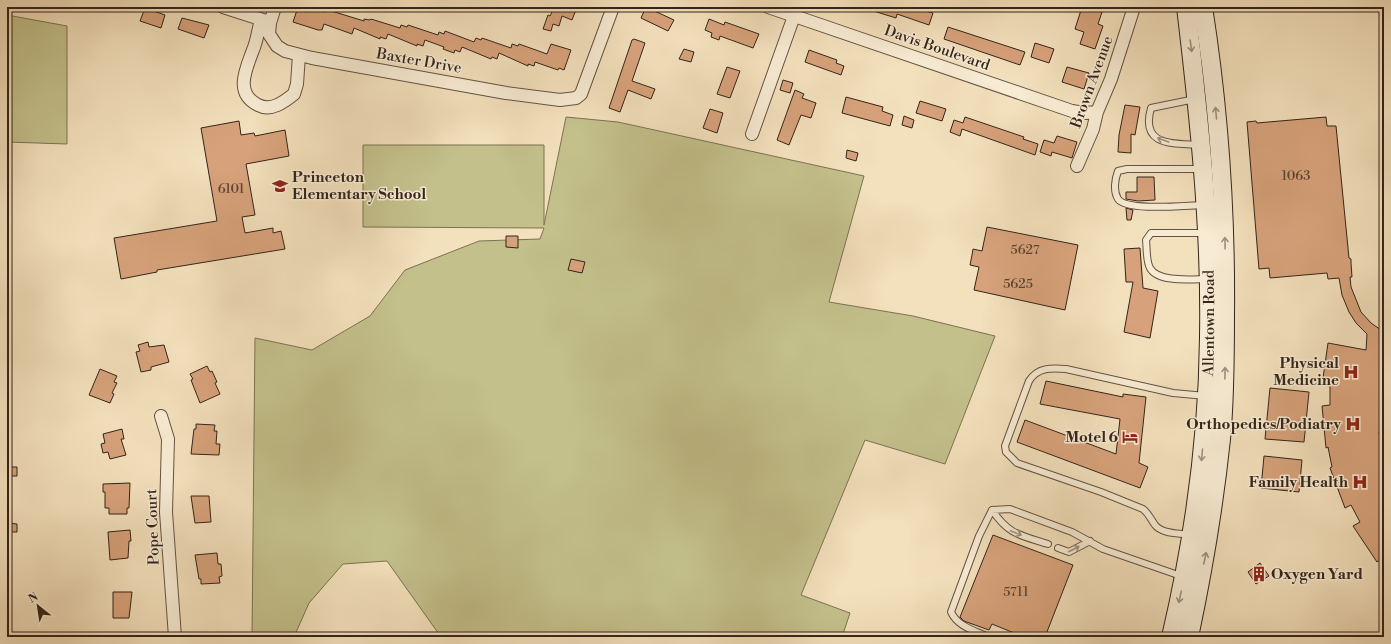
<svg xmlns="http://www.w3.org/2000/svg" width="1391" height="644" viewBox="0 0 1391 644" font-family="'Libre Bodoni',serif">
<style>
.green{fill:#c3c08b;stroke:#7c7252}
.building{fill:#d7a27b;stroke:#34241a}
.lines{fill:none;stroke-linecap:round;stroke-linejoin:round}
.service-casing{stroke:#645342;stroke-width:8}
.minor-casing{stroke:#645342;stroke-width:14}
.secondary-casing{stroke:#34241a;stroke-width:20}
.service{stroke:#f7ebd3;stroke-width:6}
.minor{stroke:#f7ebd3;stroke-width:12}
.secondary{stroke:#f7ebd3;stroke-width:18}
.oneway{stroke:#9f9180}
.labels{text-anchor:middle;dominant-baseline:central;stroke-width:3;stroke-linejoin:round;paint-order:stroke}
.number-label{font-size:13px;fill:#5d4432}
.street-label{font-size:15px;fill:#34241a;stroke:#f7ebd3}
.poi-label{font-size:15px;font-weight:bold;fill:#34241a;stroke:#f7ebd3;text-anchor:end}
</style>
<rect width="100%" height="100%" fill="#f3e0bc"/>
<filter id="stains"><feTurbulence type="fractalNoise" baseFrequency=".005" numOctaves="4"/><feColorMatrix values="0 0 0 0 .2 0 0 0 0 .09 0 0 0 0 .02 0 0 0 .5 -.17"/></filter>
<radialGradient id="worn" r=".72"><stop offset=".6" stop-color="#630" stop-opacity="0"/><stop offset="1" stop-color="#630" stop-opacity=".3"/></radialGradient>
<!-- green -->
<path class="green" d="M7,15L67,26V144L7,142Z
M566,117L618,122L864,176L829,302L913,316L995,336L945,464L865,440L801,595L850,613L842,637H441L387,561L343,564L309,603L294,637H252L255,338L312,350L370,316L405,270L479,241L540,239L544,228L363,227V145H544V225Z"/>
<!-- building -->
<path class="building" d="M298,7L310,9L311,8L324,12L325,9L364,21V19L370,20L371,19L400,28L401,25L407,27L408,25L438,35L439,32L444,34L445,31L474,42L476,38L481,40L482,38L511,48L512,44L518,46L519,44L547,54L551,44L571,50L564,70L559,68L558,70L535,62L534,66L528,64V66L499,53L497,59L492,57L491,59L462,47L460,52L455,50L454,53L443,49L444,47L425,40L423,46L417,44V46L388,34L386,39L380,37V39L354,28L352,34L324,24L322,30H318L293,22Z
M541,7H577L572,20L562,16L559,26L553,24L551,31L543,29L548,15L550,16L552,12Z
M646,7L674,20L668,31L641,18Z
M867,7H923L922,10L933,13L929,25L897,14L896,18L867,9Z
M1082,7L1102,12L1098,24L1103,26L1095,49L1080,44L1084,32L1075,29Z
M145,8L165,15L161,28L140,21Z
M182,18L209,25L204,38L178,29Z
M709,19L724,25L725,22L759,34L753,48L720,36L719,40L711,37L712,33L705,30Z
M948,27L1025,52L1020,65L944,39Z
M634,39L645,43L632,81L655,89L651,99L628,90L620,112L609,108L632,40Z
M1035,43L1054,49L1049,63L1031,57Z
M684,49L694,52L691,62L679,59Z
M809,50L837,60L836,63L844,66L841,75L805,62Z
M727,67L740,71L730,98L717,94Z
M1067,67L1089,73L1084,89L1062,82Z
M783,80L793,83L790,93L780,90Z
M795,90L804,94L802,98L816,103L811,118L801,115L789,145L777,140Z
M846,97L883,107L882,111L893,115L890,126L842,113Z
M920,101L946,109L942,121L916,113Z
M1125,105L1140,107L1135,135L1131,134V153L1118,152L1119,135Z
M710,109L723,113L717,133L703,128Z
M904,116L914,120L912,128L902,125Z
M965,117L1024,137L1023,139L1038,144L1035,155L962,129L960,136L950,132L954,120L963,123Z
M1326,117L1327,126H1336L1349,258L1351,259V263L1352,277H1350L1351,287L1361,312L1371,323L1384,332V389L1380,383L1384,431L1379,432L1384,453V557L1377,562L1353,526L1360,522L1351,505L1345,508L1330,468L1332,467L1328,447L1326,448L1322,406L1330,405V386L1322,385L1328,343L1366,350L1367,334L1356,323L1349,312L1342,295L1339,278L1328,279L1327,273L1270,278L1269,268L1259,269L1247,122L1256,121L1257,123Z
M239,121L241,135L254,133L255,136L285,130L289,156L246,164L255,215L242,217L245,233L273,228V233L281,231L285,249L157,270V272L121,279L114,238L217,221L201,128Z
M1057,136L1077,142L1072,158L1052,152L1051,156L1040,152L1044,140L1054,143Z
M847,150L858,153L856,161L846,158Z
M1137,177H1154L1155,200L1138,201L1126,199V192H1137Z
M1126,208L1133,210L1131,220H1127Z
M987,227L1078,245L1065,310L974,290L979,267L970,265L972,255L973,249L982,251Z
M506,236H518V248L506,247Z
M1140,248L1143,288L1158,291L1150,338L1124,332L1133,282H1126L1124,249Z
M571,259L585,262L582,273L568,270Z
M148,342L149,347L164,345L169,362L151,367V370L141,372L136,352L140,351L138,345Z
M207,366L210,372L212,371L217,382L215,383L220,394L200,403L191,380L193,379L190,374Z
M100,369L117,376L114,382L117,383L112,393L114,394L110,403L89,395Z
M1046,381L1123,397V394L1146,397L1139,463L1148,467L1140,488L1017,442L1025,420L1116,454L1120,419L1040,404Z
M1270,388L1309,392L1304,442L1265,439Z
M196,424L215,425L214,431H217L216,444H220L219,455L191,454L194,429H196Z
M122,429L124,439H121L126,455L110,459L108,452L103,453L101,444L105,443L103,434Z
M1264,456L1302,460L1299,492L1261,488Z
M7,467H17V476H7Z
M130,483L129,508H127V514H109V508H105V492H103V484Z
M191,496H209L211,522L195,523Z
M7,523L17,524V532H7Z
M130,530L131,541H129L128,558L110,560L108,532Z
M993,535L1073,565L1045,637H1024L992,624L989,630L964,621L960,617Z
M217,553L218,564H221L222,576L219,577L220,583L201,584V579H199L195,555Z
M1260,563L1269,576L1256,584L1248,572Z
M113,592H132L129,618H113Z"/>
<g class="lines">
<defs>
<path id="service" d="M1195,99L1151,108C1140,147 1173,143 1200,145
M1201,169H1127L1118,171C1115,179 1113,191 1118,199C1127,212 1188,205 1204,205
M1206,233H1151L1146,240C1147,248 1146,261 1150,268C1158,283 1193,279 1207,279
M992,510C1009,535 1020,535 1048,544
M1189,535C1179,533 1162,534 1155,525C1150,518 1149,514 1143,509L1101,492L1017,463L1006,452L1005,446L1029,381C1038,367 1051,368 1066,369L1173,393L1206,396
M1058,548L1069,552L1090,541
M988,637C974,630 958,627 951,612L979,536L992,510L1010,509L1072,532L1103,549L1181,576"/>
<path id="minor" d="M223,7L269,22
M275,7L270,23L269,34L277,46L285,51L312,58L506,93L560,100L576,98L581,94L613,7
M768,7L1072,111L1085,113L1097,112
M261,20C258,30 257,41 253,50C246,69 234,93 258,105C271,112 284,102 294,94L297,84L299,55
M752,134L794,16
M1077,166L1093,129L1097,112L1111,79L1134,7
M161,416L168,439L166,512L175,637"/>
<g id="secondary">
<path id="s1" d="M1171,637C1194,539 1208,438 1209,337C1211,227 1199,117 1186,7"/>
<path d="M1189,637C1203,571 1214,506 1221,439C1225,398 1225,356 1225,315C1226,212 1219,109 1203,7"/>
</g>
</defs>
<!-- service casing -->
<use href="#service" class="service-casing"/>
<!-- minor casing -->
<use href="#minor" class="minor-casing"/>
<!-- secondary casing -->
<use href="#secondary" class="secondary-casing"/>
<!-- service -->
<use href="#service" class="service"/>
<!-- minor -->
<use href="#minor" class="minor"/>
<!-- secondary -->
<use href="#secondary" class="secondary"/>
</g>
<!-- one-way arrows -->
<defs><path id="oneway-shaft" d="M-6 0H5M1.5-3L5.5 0L1.5 3" fill="none" stroke-width="1.6" stroke-linecap="round" stroke-linejoin="round"/></defs>
<g class="oneway">
<use href="#oneway-shaft" transform="translate(1191 46) rotate(82)"/>
<use href="#oneway-shaft" transform="translate(1216 113) rotate(-95)"/>
<use href="#oneway-shaft" transform="translate(1163 140) rotate(-160)"/>
<use href="#oneway-shaft" transform="translate(1225 243) rotate(-91)"/>
<use href="#oneway-shaft" transform="translate(1225 373) rotate(-89)"/>
<use href="#oneway-shaft" transform="translate(1202 455) rotate(95)"/>
<use href="#oneway-shaft" transform="translate(1016 533) rotate(22)"/>
<use href="#oneway-shaft" transform="translate(1074 549) rotate(-27)"/>
<use href="#oneway-shaft" transform="translate(1205 558) rotate(-78)"/>
<use href="#oneway-shaft" transform="translate(1180 597) rotate(103)"/>
</g>
<!-- icons -->
<defs>
<symbol id="school-bare" viewBox="-9 -9 18 18"><path d="M0-5L7-2L0 1L-7-2ZM-4 1L0 2.5L4 1V4Q0 6-4 4Z" fill="#8f2418" stroke="#f7ebd3" stroke-width="2.5" paint-order="stroke"/></symbol>
<symbol id="hospital-bare" viewBox="-9 -9 18 18"><path d="M-5-5h3v3.5h4V-5h3V5h-3V1.5h-4V5h-3Z" fill="#8f2418" stroke="#f7ebd3" stroke-width="2.5" paint-order="stroke"/></symbol>
<symbol id="hotel-bare" viewBox="-9 -9 18 18"><path d="M-6-4.5h1.5V1H6V5H4.5V3h-9V5H-6ZM-4 0a1.8 1.8 0 1 1 3.6 0ZM.5 0V-2.5h3Q6-2.5 6 0Z" fill="#8f2418" stroke="#f7ebd3" stroke-width="2.5" paint-order="stroke"/></symbol>
<symbol id="building-bare" viewBox="-9 -9 18 18"><path d="M-4-6H4V6H1V3H-1V6H-4ZM-2.5-4.3h1.7v1.8h-1.7ZM.8-4.3h1.7v1.8H.8ZM-2.5-1h1.7V.8h-1.7ZM.8-1h1.7V.8H.8Z" fill="#8f2418" stroke="#f7ebd3" stroke-width="2.5" paint-order="stroke"/></symbol>
</defs>
<g fill-rule="evenodd">
<use href="#school-bare" x="269" y="175" width="22" height="22"/>
<use href="#hospital-bare" x="1340" y="361" width="22" height="22"/>
<use href="#hospital-bare" x="1342" y="413" width="22" height="22"/>
<use href="#hotel-bare" x="1119" y="426" width="22" height="22"/>
<use href="#hospital-bare" x="1349" y="471" width="22" height="22"/>
<use href="#building-bare" x="1248" y="563" width="22" height="22"/>
</g>
<g class="labels">
<!-- number labels -->
<g class="number-label">
<text x="1296" y="176">1063</text>
<text x="231" y="189">6101</text>
<text x="1025" y="250">5627</text>
<text x="1018" y="284">5625</text>
<text x="1016" y="592">5711</text>
</g>
<!-- street labels -->
<g class="street-label">
<text transform="translate(937 48) rotate(19)">Davis Boulevard</text>
<text transform="translate(419 61) rotate(10)">Baxter Drive</text>
<text transform="translate(1092 82) rotate(-70)">Brown Avenue</text>
<text stroke="none"><textPath href="#s1" startOffset="317">Allentown Road</textPath></text>
<text transform="translate(153 527) rotate(-92)">Pope Court</text>
</g>
<!-- poi labels -->
<g class="poi-label">
<text x="292" y="177" text-anchor="start">Princeton<tspan x="292" dy="17">Elementary School</tspan></text>
<text x="1339" y="363">Physical<tspan x="1339" dy="17">Medicine</tspan></text>
<text x="1341" y="424">Orthopedics/Podiatry</text>
<text x="1118" y="437">Motel 6</text>
<text x="1348" y="482">Family Health</text>
<text x="1271" y="574" text-anchor="start">Oxygen Yard</text>
</g>
</g>
<!-- margin -->
<rect width="1391" height="644" fill="none" stroke="#f3e0bc" stroke-width="24"/>
<rect x="8" y="8" width="1375" height="628" fill="none" stroke="#34241a" stroke-width="2"/>
<rect x="12" y="12" width="1367" height="620" fill="none" stroke="#34241a"/>
<!-- north arrow -->
<g transform="translate(38 606) rotate(330)" stroke="#f7ebd3" stroke-width="3" paint-order="stroke">
<path d="M0-3L7 15L0 10L-7 15Z" fill="#34241a"/>
<text y="-6" font-size="11" font-weight="bold" text-anchor="middle" fill="#34241a">N</text>
</g>
<rect width="100%" height="100%" filter="url(#stains)"/>
<rect width="100%" height="100%" fill="url(#worn)"/>
</svg>
